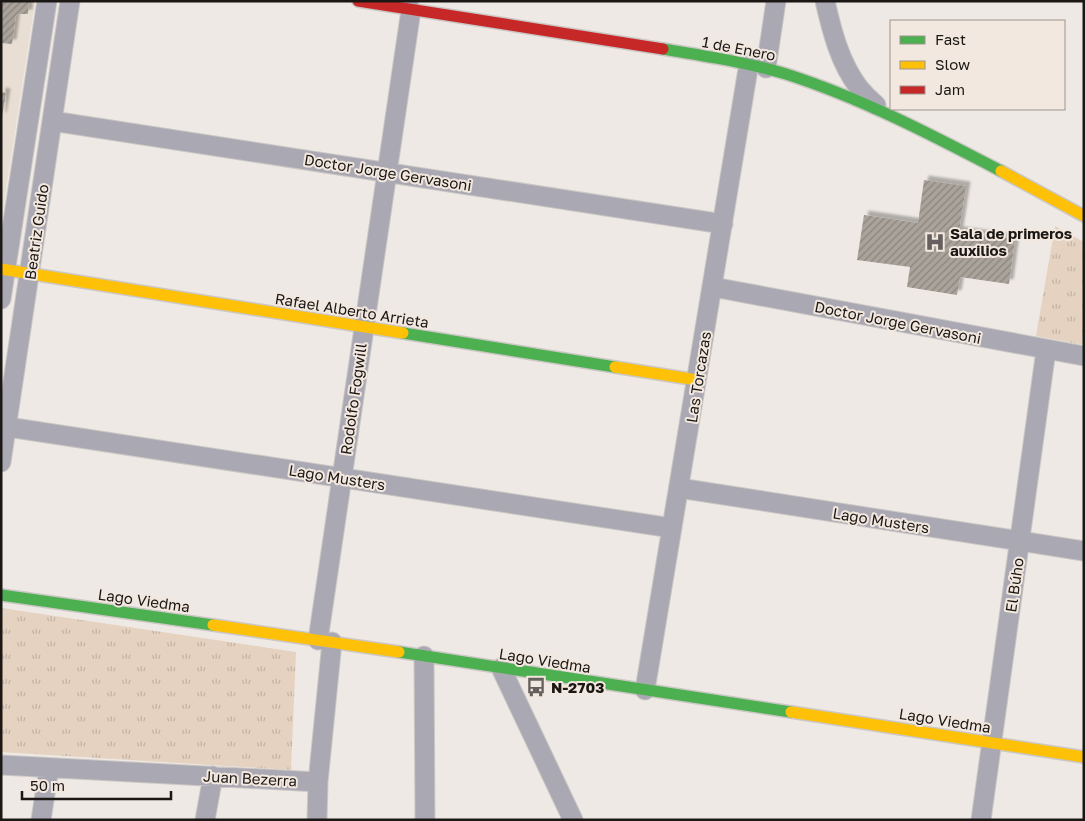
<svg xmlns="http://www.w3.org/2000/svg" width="1085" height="821" viewBox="0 0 1085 821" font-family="'Golos Text',sans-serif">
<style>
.built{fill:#e9ded3}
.park{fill:url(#park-tufts)}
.building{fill:url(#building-hatch);filter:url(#shadow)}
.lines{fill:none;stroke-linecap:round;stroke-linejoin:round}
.street-casing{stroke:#cbc7c4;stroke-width:21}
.fast-casing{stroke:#cbc7c4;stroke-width:14}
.slow-casing{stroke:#cbc7c4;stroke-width:14}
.jam-casing{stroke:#cbc7c4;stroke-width:14}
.street{stroke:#aaa9b3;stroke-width:19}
.fast{stroke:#4caf50;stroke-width:11}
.slow{stroke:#ffc107;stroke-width:11}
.jam{stroke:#c62828;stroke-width:11}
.labels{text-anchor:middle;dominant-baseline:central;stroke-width:4;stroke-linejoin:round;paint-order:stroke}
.street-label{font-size:15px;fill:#1b1714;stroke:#f3e8df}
.poi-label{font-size:15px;font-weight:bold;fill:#1b1714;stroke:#f3e8df;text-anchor:start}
</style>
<defs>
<pattern id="park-tufts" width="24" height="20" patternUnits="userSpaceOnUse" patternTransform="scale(1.25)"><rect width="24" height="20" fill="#e5d2c0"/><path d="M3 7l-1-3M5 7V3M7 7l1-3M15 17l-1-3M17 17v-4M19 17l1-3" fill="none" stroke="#c4b4a4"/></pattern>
<pattern id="building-hatch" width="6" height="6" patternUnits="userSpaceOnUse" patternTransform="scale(1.25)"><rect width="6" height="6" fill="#aaa39b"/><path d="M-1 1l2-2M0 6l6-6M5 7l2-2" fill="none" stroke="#8a847d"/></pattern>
<filter id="shadow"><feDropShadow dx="4.5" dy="-4.5" stdDeviation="1" flood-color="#0004"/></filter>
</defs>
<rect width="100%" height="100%" fill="#eee9e4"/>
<!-- built -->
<path class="built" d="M1,1H35L1,222Z"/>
<!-- park -->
<path class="park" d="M1055,226L1084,242V345L1036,336Z
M1,608L296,652L291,770L1,752Z"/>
<!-- building -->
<path class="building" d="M1,1H29L28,14H16L12,44L1,43Z
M1,92L6,93L2,117H1Z
M924,180L966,186L959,231L1015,239L1009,284L960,277L957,295L907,287L910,267L857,260L864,215L918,223Z"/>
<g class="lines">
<defs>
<path id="street" d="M825,1C832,32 840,63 859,88C864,94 870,100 876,105
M766,68L776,1
M52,121L723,224
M713,287L1084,356
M1,299L47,1
M1,426L672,528
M1,462L70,1
M679,488L1084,551
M318,640L411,10
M424,656L425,820
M501,668L573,820
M645,690L749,63
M1,765L318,782
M41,820L49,768
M205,820L213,776
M317,820L318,782L332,642
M981,820L1046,350"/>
<path id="fast" d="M663,49C705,56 746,62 786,74C861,98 932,135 1001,171
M403,333L615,367
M1,595L213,625
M399,652L791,712"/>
<path id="slow" d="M1001,171L1084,216
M1,269L403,333
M615,367L697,380
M213,625L399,652
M791,712L1084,757"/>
<path id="jam" d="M358,1L663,49"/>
</defs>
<!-- street casing -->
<use href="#street" class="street-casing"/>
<!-- fast casing -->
<use href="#fast" class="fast-casing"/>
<!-- slow casing -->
<use href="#slow" class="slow-casing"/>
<!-- jam casing -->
<use href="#jam" class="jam-casing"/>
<!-- street -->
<use href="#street" class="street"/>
<!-- fast -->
<use href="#fast" class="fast"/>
<!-- slow -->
<use href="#slow" class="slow"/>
<!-- jam -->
<use href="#jam" class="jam"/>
</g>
<!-- icons -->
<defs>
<symbol id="hospital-bare" viewBox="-9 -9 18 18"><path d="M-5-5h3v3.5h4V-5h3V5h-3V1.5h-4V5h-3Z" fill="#65605d" stroke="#f3e8df" stroke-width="2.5" paint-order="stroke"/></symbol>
<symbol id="bus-bare" viewBox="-9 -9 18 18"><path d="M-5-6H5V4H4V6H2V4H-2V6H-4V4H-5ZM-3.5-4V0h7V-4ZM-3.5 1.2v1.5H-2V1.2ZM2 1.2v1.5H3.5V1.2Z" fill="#65605d" stroke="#f3e8df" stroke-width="2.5" paint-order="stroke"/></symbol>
</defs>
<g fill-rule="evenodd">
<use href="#hospital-bare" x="921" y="228" width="28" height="28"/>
<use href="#bus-bare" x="522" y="673" width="28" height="28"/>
</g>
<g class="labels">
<!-- street labels -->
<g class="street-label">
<text transform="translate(739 48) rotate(11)">1 de Enero</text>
<text transform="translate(388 172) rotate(9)">Doctor Jorge Gervasoni</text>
<text transform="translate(36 232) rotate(-82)">Beatriz Guido</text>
<text transform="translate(352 310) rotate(9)">Rafael Alberto Arrieta</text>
<text transform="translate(898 322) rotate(11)">Doctor Jorge Gervasoni</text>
<text transform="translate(698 377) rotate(-81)">Las Torcazas</text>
<text transform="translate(353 399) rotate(-82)">Rodolfo Fogwill</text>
<text transform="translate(337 477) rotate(9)">Lago Musters</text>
<text transform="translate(881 520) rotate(9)">Lago Musters</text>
<text transform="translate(1014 585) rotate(-82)">El Búho</text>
<text transform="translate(144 600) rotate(8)">Lago Viedma</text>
<text transform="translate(545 660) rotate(9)">Lago Viedma</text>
<text transform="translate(945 720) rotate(9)">Lago Viedma</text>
<text transform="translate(250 778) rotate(3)">Juan Bezerra</text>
</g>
<!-- poi labels -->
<g class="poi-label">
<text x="950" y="233">Sala de primeros<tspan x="950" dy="17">auxilios</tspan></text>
<text x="551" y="687">N-2703</text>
</g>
</g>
<!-- border -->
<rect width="1085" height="821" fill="none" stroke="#1b1714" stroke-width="5"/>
<!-- legend -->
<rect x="890" y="20" width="175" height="90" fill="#f3e8df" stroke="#9d948e"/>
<rect x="900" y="36" width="25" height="8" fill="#4caf50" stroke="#9d948e"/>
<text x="935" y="45" font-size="15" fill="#1b1714">Fast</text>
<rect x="900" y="61" width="25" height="8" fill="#ffc107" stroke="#9d948e"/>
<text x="935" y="70" font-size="15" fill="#1b1714">Slow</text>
<rect x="900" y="86" width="25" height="8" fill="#c62828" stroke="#9d948e"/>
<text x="935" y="95" font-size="15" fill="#1b1714">Jam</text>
<!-- scale -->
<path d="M22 791v8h149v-8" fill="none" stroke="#1b1714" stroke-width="2.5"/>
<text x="30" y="791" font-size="15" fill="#1b1714" stroke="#f3e8df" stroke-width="4" paint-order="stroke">50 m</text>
</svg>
